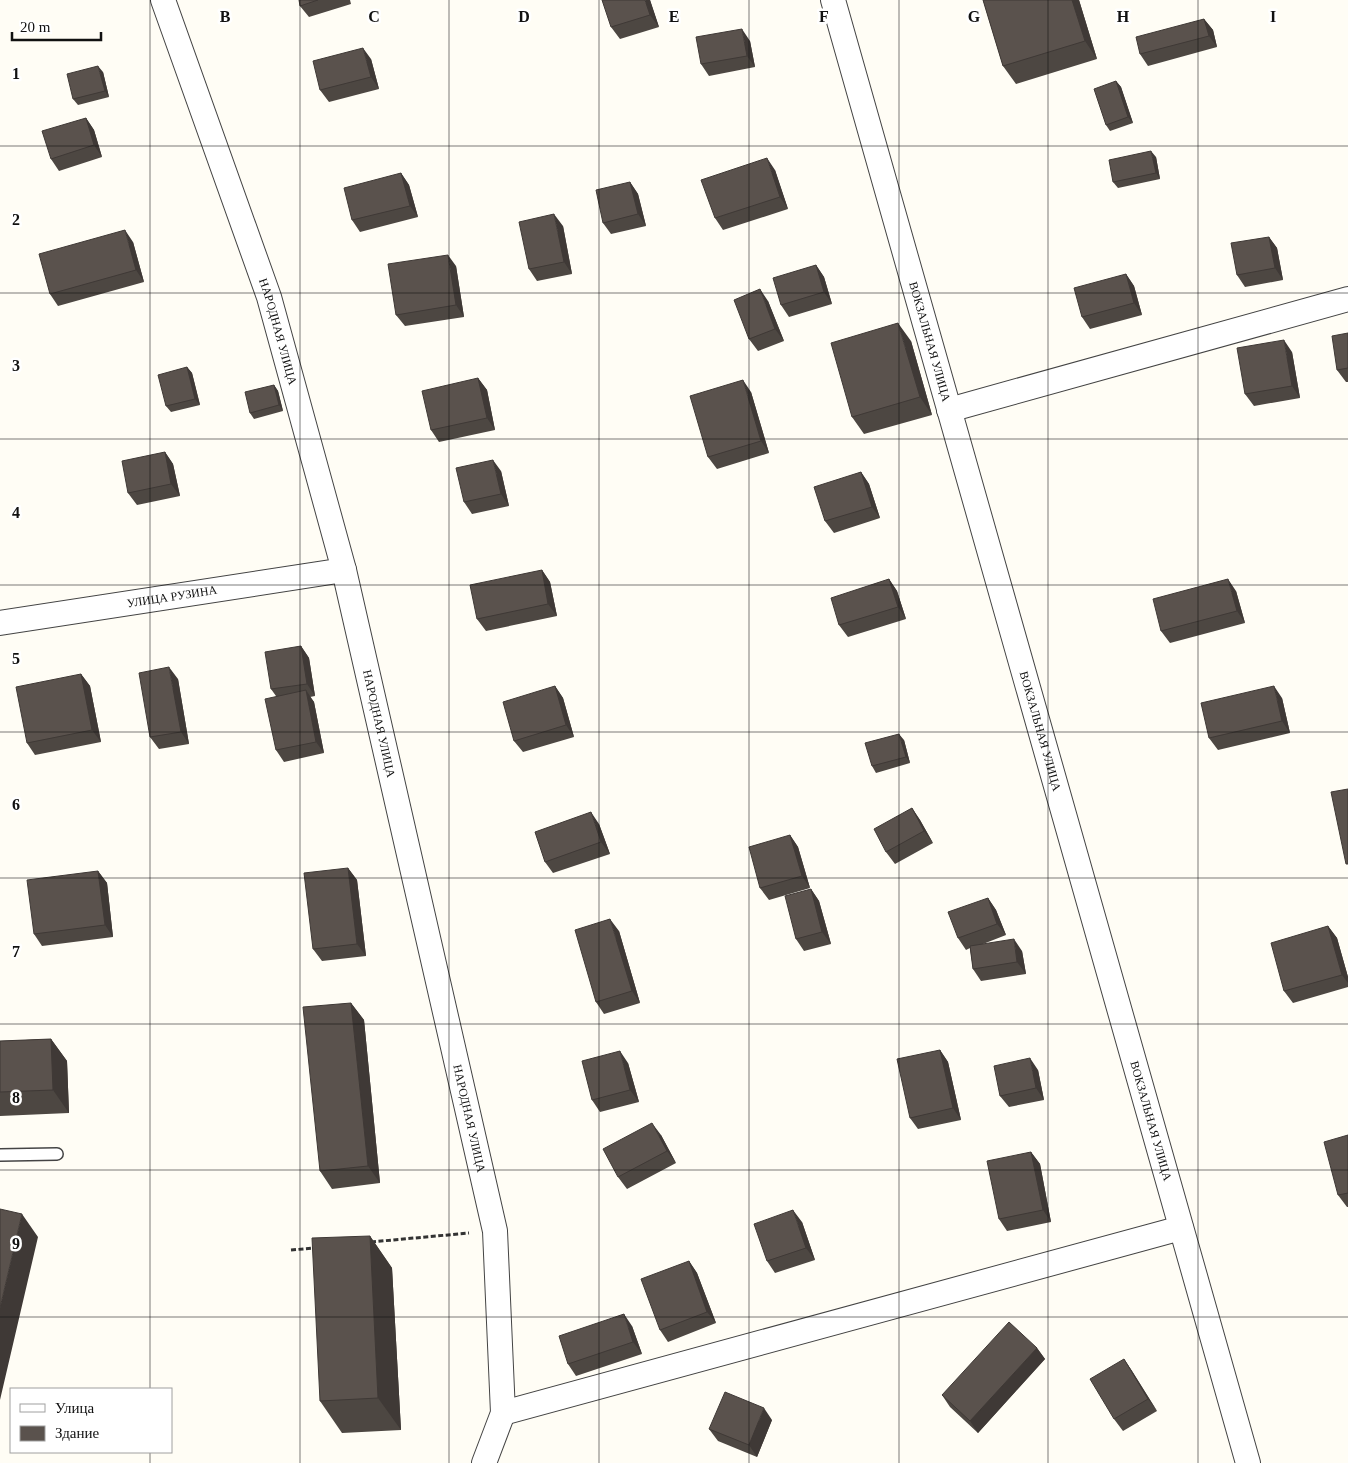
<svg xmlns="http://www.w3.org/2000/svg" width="1348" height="1463" viewBox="0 0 1348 1463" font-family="Georgia,serif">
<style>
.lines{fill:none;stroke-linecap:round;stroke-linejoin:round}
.service-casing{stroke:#444;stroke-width:14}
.minor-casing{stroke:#444;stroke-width:26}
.path{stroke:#333;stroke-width:3;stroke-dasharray:5 2.5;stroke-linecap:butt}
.service{stroke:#fff;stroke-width:11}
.minor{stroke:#fff;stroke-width:24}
.wall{fill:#4d4742}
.shaded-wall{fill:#3f3936}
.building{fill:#5a524d;stroke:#3f3936}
.grid{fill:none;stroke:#111;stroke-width:1;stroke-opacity:0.55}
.labels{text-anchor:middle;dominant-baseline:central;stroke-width:5;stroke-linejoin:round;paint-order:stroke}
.street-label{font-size:12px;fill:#111;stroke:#fff}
.grid-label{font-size:16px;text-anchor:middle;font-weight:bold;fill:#111;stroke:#fff;stroke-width:5;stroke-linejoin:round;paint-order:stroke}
</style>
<rect width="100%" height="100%" fill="#fffdf5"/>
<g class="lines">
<defs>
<path id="service" d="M0,1155L57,1154"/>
<g id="minor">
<path id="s1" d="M163,0L269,297L344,570L495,1231L503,1413L484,1463"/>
<path id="s2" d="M833,0L1248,1463"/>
<path d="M949,410L1348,299"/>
<path id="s3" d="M0,623L344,570"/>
<path d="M503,1413L1181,1228"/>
</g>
</defs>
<!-- service casing -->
<use href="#service" class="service-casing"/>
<!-- minor casing -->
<use href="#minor" class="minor-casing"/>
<!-- path -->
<path class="path" d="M371,1242L469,1233
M291,1250L315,1248"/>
<!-- service -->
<use href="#service" class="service"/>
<!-- minor -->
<use href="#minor" class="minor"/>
</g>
<!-- wall -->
<path class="wall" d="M299,0H350L351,4L309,17L300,6Z
M650,0L659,27L620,39L611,27Z
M983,0H1079L1097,59L1016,84L1003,66Z
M1204,19L1213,30L1217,47L1148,66L1140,54Z
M750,41L755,67L709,76L701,64Z
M371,59L379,89L329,102L320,90Z
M103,72L109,97L78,105L73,99Z
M1116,81L1121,87L1133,123L1110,131L1106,125Z
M86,118L94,130L102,157L59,171L51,159Z
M1156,157L1160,179L1118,188L1113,182Z
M775,170L788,209L723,230L715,218Z
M401,173L409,185L418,217L360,232L352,220Z
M630,182L638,194L646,226L611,234L603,223Z
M563,226L572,274L537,281L529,269Z
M1269,237L1277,248L1283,280L1245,287L1237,275Z
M133,242L144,282L58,306L50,294Z
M816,265L824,277L832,304L789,317L781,305Z
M456,266L464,317L405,326L396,315Z
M1126,274L1134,286L1142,315L1090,329L1082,317Z
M768,301L784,341L758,351L749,339Z
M1348,333V382H1346L1337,370Z
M911,341L932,415L864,434L852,417Z
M1292,352L1300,398L1254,406L1245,394Z
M187,367L192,373L200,405L171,412L166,406Z
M478,378L487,390L495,430L439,442L431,430Z
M274,385L278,391L283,411L254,419L250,413Z
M751,392L769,453L717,469L708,457Z
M165,452L173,464L180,496L137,505L128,493Z
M501,471L509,506L472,514L464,502Z
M861,472L869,484L880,518L834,533L825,521Z
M542,570L550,582L557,616L486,631L477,619Z
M889,579L897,591L906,619L848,637L839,625Z
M1236,591L1245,623L1170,643L1161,631Z
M301,646L309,658L315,696L310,697L314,702L324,753L284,762L276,750V696L271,689Z
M81,674L90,686L101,742L35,755L27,743Z
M178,679L189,744L159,749L150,737Z
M555,686L563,698L574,737L523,752L514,741Z
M1282,698L1290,733L1218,750L1209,738Z
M904,740L910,763L876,773L872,766Z
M912,808L920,820L933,843L895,864L886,852Z
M599,824L610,854L553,873L545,862Z
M790,835L798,847L810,888L769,900L760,888Z
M348,868L357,880L366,956L322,961L313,949Z
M98,871L107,883L113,937L42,946L34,934Z
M811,889L819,901L831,944L804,951L796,939Z
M988,898L996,910L1006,935L983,944L1022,951L1026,974L981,981L973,969L970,948L966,950L958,938Z
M1328,926L1337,938L1348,977V987L1293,1003L1284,991Z
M619,931L640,1003L604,1014L596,1002Z
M351,1003L364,1020L380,1183L332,1189L320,1171Z
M51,1039L67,1061L69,1113L0,1116V1041Z
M940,1050L948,1062L961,1120L918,1129L910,1118Z
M628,1063L639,1102L600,1112L592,1100Z
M1038,1070L1044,1100L1009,1107L1000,1096Z
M661,1135L676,1163L627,1189L618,1177Z
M1348,1135V1207H1347L1338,1195Z
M1031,1152L1040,1164L1051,1222L1007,1231L999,1219Z
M802,1222L815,1260L775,1273L767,1261Z
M370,1236L392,1268L401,1430L342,1433L320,1401Z
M689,1261L697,1273L716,1323L668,1342L660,1330Z
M632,1326L642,1354L576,1376L568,1364Z
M1037,1348L1045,1359L978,1433L950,1407L942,1395Z
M1124,1359L1132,1371L1157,1411L1123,1431L1114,1419Z
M772,1420L757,1457L718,1441L709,1429Z"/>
<!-- shaded-wall -->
<path class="shaded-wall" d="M645,0H650L659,27L650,15Z
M1072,0H1079L1097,59L1085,41Z
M1204,19L1213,30L1217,47L1209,36Z
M742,29L750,41L755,67L747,56Z
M363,48L371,59L379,89L371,77Z
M98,66L103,72L109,97L105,91Z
M1116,81L1121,87L1133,123L1128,117Z
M86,118L94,130L102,157L94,145Z
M1151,151L1156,157L1160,179L1156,173Z
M767,158L775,170L788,209L780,197Z
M401,173L409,185L418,217L410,206Z
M630,182L638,194L646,226L638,214Z
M554,214L563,226L572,274L564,262Z
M125,230L133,242L144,282L136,270Z
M1269,237L1277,248L1283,280L1275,268Z
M448,255L456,266L464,317L456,305Z
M816,265L824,277L832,304L824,292Z
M1126,274L1134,286L1142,315L1134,303Z
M760,289L768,301L784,341L775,329Z
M898,323L911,341L932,415L920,397Z
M1284,340L1292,352L1300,398L1292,386Z
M187,367L192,373L200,405L195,399Z
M478,378L487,390L495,430L487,418Z
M743,380L751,392L769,453L761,441Z
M274,385L278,391L283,411L279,405Z
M165,452L173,464L180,496L171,484Z
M493,460L501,471L509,506L501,494Z
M861,472L869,484L880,518L872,507Z
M542,570L550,582L557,616L548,604Z
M889,579L897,591L906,619L898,607Z
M1228,579L1236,591L1245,623L1237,611Z
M301,646L309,658L315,696L307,684Z
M169,667L178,679L189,744L181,732Z
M81,674L90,686L101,742L92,730Z
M555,686L563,698L574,737L566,725Z
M1274,686L1282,698L1290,733L1282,721Z
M306,690L314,702L324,753L316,742Z
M899,734L904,740L910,763L906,757Z
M912,808L920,820L933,843L924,831Z
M591,812L599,824L610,854L601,842Z
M790,835L798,847L810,888L802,876Z
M348,868L357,880L366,956L357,944Z
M98,871L107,883L113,937L105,925Z
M811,889L819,901L831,944L822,932Z
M988,898L996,910L1006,935L997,924Z
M610,919L619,931L640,1003L632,991Z
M1328,926L1337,938L1348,977V983L1342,975Z
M1014,939L1022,951L1026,974L1017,962Z
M351,1003L364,1020L380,1183L368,1166Z
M51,1039L67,1061L69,1113L53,1090Z
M940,1050L948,1062L961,1120L953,1108Z
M620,1051L628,1063L639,1102L630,1090Z
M1030,1058L1038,1070L1044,1100L1036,1088Z
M652,1123L661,1135L676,1163L667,1151Z
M1031,1152L1040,1164L1051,1222L1043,1210Z
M793,1210L802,1222L815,1260L806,1248Z
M22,1214L38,1237L0,1400V1308Z
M370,1236L392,1268L401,1430L378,1398Z
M689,1261L697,1273L716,1323L707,1312Z
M624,1314L632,1326L642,1354L633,1342Z
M1037,1348L1045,1359L978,1433L970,1421Z
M1124,1359L1132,1371L1157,1411L1148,1399Z
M764,1408L772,1420L757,1457L749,1445Z"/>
<!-- building -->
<path class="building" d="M299,0H318L300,6Z
M602,0H645L650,15L611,27Z
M983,0H1072L1085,41L1003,66Z
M1204,19L1209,36L1140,54L1136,37Z
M742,29L747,56L701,64L696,37Z
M363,48L371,77L320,90L313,61Z
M98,66L105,91L73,99L67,74Z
M1116,81L1128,117L1106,125L1094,89Z
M86,118L94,145L51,159L42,131Z
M1151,151L1156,173L1113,182L1109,160Z
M767,158L780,197L715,218L701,180Z
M401,173L410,206L352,220L344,188Z
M630,182L638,214L603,223L596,190Z
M554,214L564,262L529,269L519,222Z
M125,230L136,270L50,294L39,254Z
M1269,237L1275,268L1237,275L1231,243Z
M448,255L456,305L396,315L388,264Z
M816,265L824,292L781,305L773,278Z
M1126,274L1134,303L1082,317L1074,288Z
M760,289L775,329L749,339L734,300Z
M898,323L920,397L852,417L831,343Z
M1348,333V368L1337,370L1332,336Z
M1284,340L1292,386L1245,394L1237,348Z
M187,367L195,399L166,406L158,375Z
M478,378L487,418L431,430L422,391Z
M743,380L761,441L708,457L690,396Z
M274,385L279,405L250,413L245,392Z
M165,452L171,484L128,493L122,461Z
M493,460L501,494L464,502L456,468Z
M861,472L872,507L825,521L814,487Z
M542,570L548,604L477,619L470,585Z
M889,579L898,607L839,625L831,598Z
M1228,579L1237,611L1161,631L1153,599Z
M301,646L307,684L271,689L265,652Z
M169,667L181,732L150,737L139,673Z
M81,674L92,730L27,743L16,687Z
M555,686L566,725L514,741L503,702Z
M1274,686L1282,721L1209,738L1201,703Z
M306,690L316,742L276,750L265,699Z
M899,734L906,757L872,766L865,743Z
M1348,789V864H1346L1331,792Z
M912,808L924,831L886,852L874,829Z
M591,812L601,842L545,862L535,832Z
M790,835L802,876L760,888L749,847Z
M348,868L357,944L313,949L304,873Z
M98,871L105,925L34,934L27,880Z
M811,889L822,932L796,939L785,896Z
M988,898L997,924L958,938L948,912Z
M610,919L632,991L596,1002L575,930Z
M1328,926L1342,975L1284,991L1271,943Z
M1014,939L1017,962L973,969L970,946Z
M351,1003L368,1166L320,1171L303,1007Z
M51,1039L53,1090L0,1092V1041Z
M940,1050L953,1108L910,1118L897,1059Z
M620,1051L630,1090L592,1100L582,1061Z
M1030,1058L1036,1088L1000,1096L994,1066Z
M652,1123L667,1151L618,1177L603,1149Z
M1348,1135V1193L1338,1195L1324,1142Z
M1031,1152L1043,1210L999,1219L987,1161Z
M0,1209L22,1214L0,1308Z
M793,1210L806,1248L767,1261L754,1224Z
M370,1236L378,1398L320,1401L312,1238Z
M689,1261L707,1312L660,1330L641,1279Z
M624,1314L633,1342L568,1364L559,1336Z
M1009,1322L1037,1348L970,1421L942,1395Z
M1124,1359L1148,1399L1114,1419L1090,1379Z
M725,1392L764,1408L749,1445L709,1429Z"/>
<!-- grid -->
<path class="grid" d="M150,0V1389M300,0V1463M449,0V1463M599,0V1463M749,0V1463M899,0V1463M1048,0V1463M1198,0V1463M0,146H1348M0,293H1348M0,439H1348M0,585H1348M0,732H1348M0,878H1348M0,1024H1348M0,1170H1348M0,1317H1348M150,1452V1463"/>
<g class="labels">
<!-- street labels -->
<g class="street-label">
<text stroke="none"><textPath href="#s1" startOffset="351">НАРОДНАЯ УЛИЦА</textPath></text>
<text stroke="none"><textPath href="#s2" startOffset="355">ВОКЗАЛЬНАЯ УЛИЦА</textPath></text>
<text stroke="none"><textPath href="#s3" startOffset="174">УЛИЦА РУЗИНА</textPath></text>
<text stroke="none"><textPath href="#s1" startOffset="756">НАРОДНАЯ УЛИЦА</textPath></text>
<text stroke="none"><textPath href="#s2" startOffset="760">ВОКЗАЛЬНАЯ УЛИЦА</textPath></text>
<text stroke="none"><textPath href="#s1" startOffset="1161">НАРОДНАЯ УЛИЦА</textPath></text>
<text stroke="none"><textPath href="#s2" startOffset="1165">ВОКЗАЛЬНАЯ УЛИЦА</textPath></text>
</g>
</g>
<g class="grid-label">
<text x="225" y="22">B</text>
<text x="374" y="22">C</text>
<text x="524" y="22">D</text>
<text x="674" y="22">E</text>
<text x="824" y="22">F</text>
<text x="974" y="22">G</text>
<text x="1123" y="22">H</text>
<text x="1273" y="22">I</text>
<text x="16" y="79">1</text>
<text x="16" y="225">2</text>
<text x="16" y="371">3</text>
<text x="16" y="518">4</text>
<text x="16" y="664">5</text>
<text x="16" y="810">6</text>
<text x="16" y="957">7</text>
<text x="16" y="1103">8</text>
<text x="16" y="1249">9</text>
</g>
<!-- legend -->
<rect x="10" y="1388" width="162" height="65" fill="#ffffff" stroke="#a0a0a0"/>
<rect x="20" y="1404" width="25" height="8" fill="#ffffff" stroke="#a0a0a0"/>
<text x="55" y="1413" font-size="15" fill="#111111">Улица</text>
<rect x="20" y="1426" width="25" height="15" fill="#5a524d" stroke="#a0a0a0"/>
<text x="55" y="1438" font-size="15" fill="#111111">Здание</text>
<!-- scale -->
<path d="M12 32v8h89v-8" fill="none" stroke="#111111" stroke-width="2.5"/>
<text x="20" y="32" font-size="15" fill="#111111" stroke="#ffffff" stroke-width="4" paint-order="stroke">20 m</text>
</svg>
